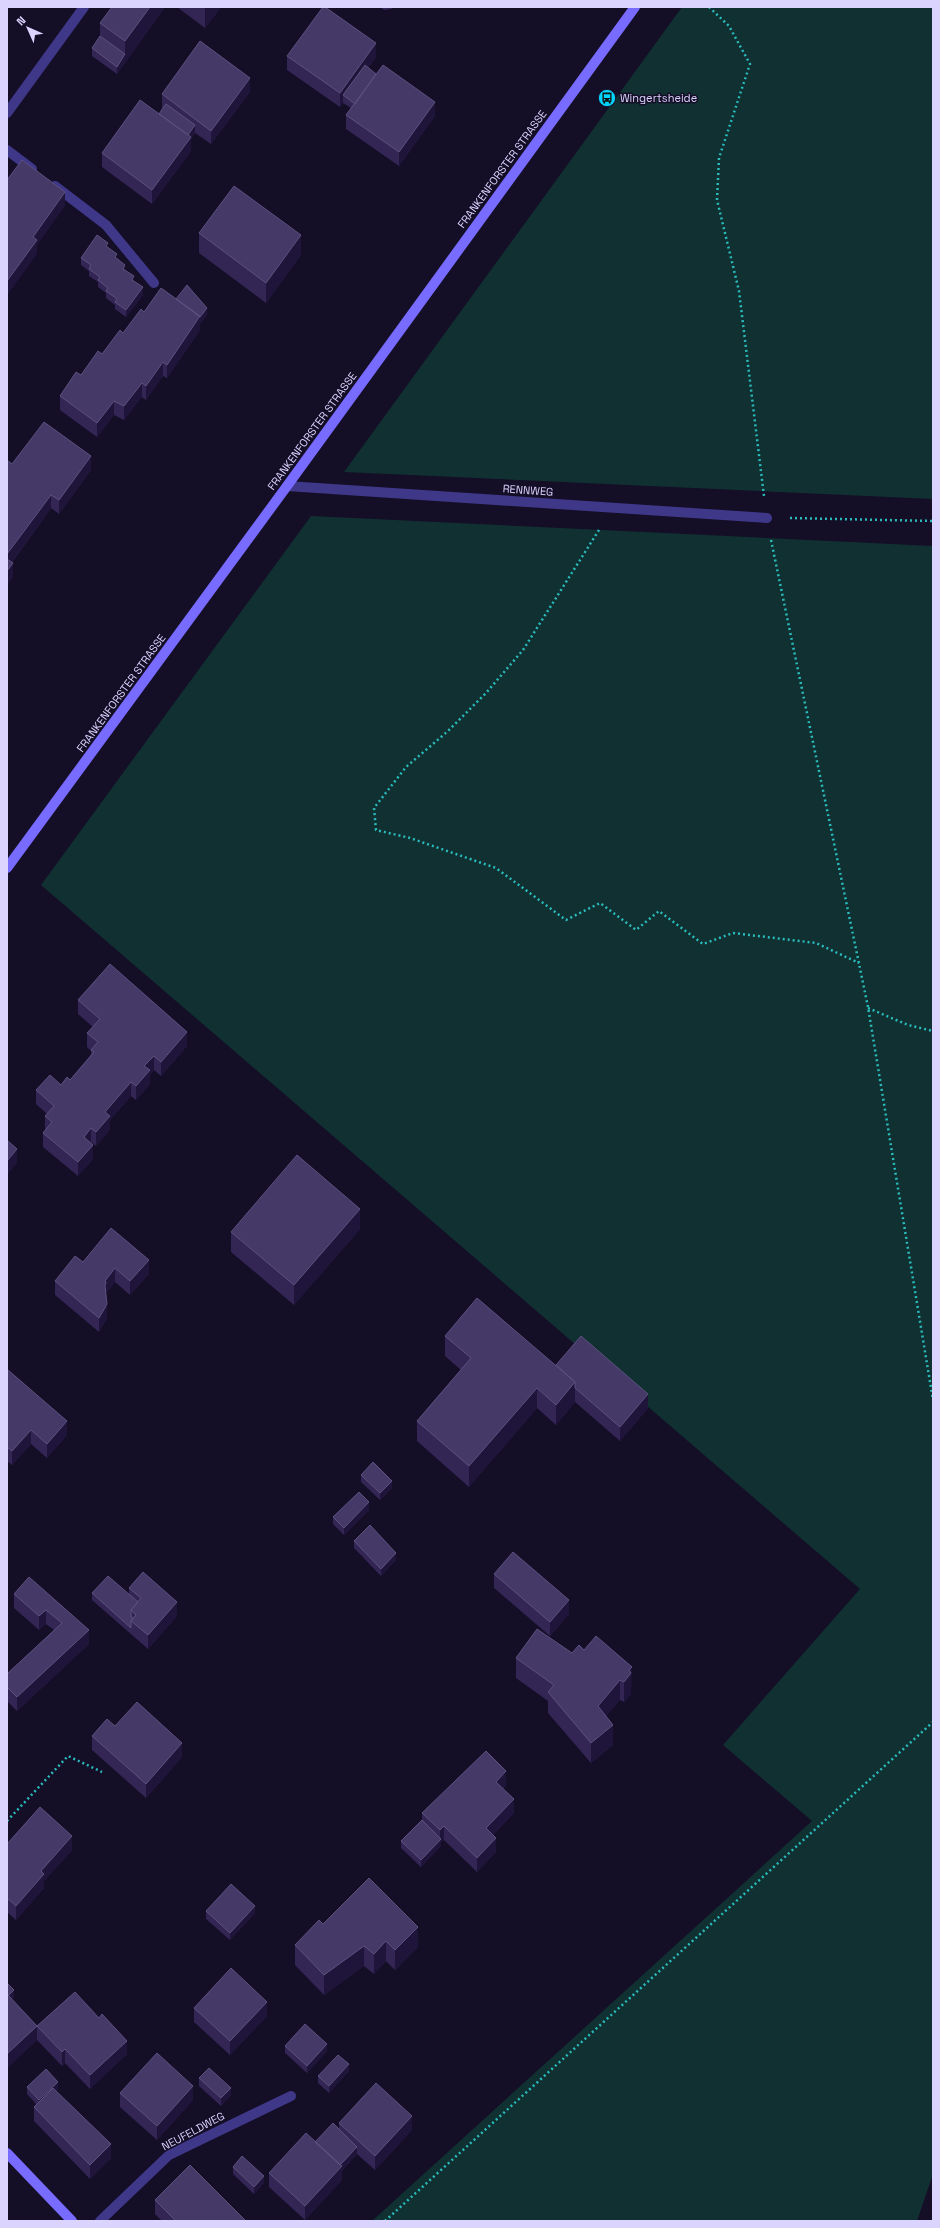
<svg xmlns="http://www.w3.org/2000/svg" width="940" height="2228" viewBox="0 0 940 2228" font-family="'Space Grotesk',sans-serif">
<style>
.green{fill:#113031}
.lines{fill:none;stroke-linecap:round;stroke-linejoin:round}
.path{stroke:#2abcbd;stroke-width:2.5;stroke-dasharray:2 3;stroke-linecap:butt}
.lane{stroke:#3f3788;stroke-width:10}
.street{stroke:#3f3788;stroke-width:10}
.secondary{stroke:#786bff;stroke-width:10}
.wall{fill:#332655}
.shaded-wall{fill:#1f153b}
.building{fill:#453967;stroke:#5c517f}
.labels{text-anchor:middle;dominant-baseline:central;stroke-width:3;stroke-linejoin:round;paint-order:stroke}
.poi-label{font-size:11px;fill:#dbd4ff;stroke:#140e27;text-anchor:start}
.street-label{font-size:11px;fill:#dbd4ff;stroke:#140e27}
</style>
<rect width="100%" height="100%" fill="#140e27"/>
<!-- green -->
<path class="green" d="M682,7H933V499L344,472Z
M311,516L933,546V2174L917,2221H372L812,1821L723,1745L860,1589L41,885Z"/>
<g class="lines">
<!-- path -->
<path class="path" d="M709,7L729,26L750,64L719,158L717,200L739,291L764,496
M790,518L933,521
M599,530L523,650L486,693L448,731L406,767L374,808L376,830L410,838L496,868L566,920L600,903L636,930L659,911L703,944L733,933L816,943L859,963
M771,540L868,1007L933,1400
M868,1008L908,1025L933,1031
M7,1821L68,1756L102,1772
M385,2221L933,1722"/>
<!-- lane -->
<path class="lane" d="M7,150L32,169
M55,186L106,225L154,283"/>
<!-- street -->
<path class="street" d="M7,113L84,7
M287,486L767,518
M100,2221L169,2155L291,2096"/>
<!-- secondary -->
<path class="secondary" d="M7,868L287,486L635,7
M7,2153L72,2221"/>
</g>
<!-- wall -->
<path class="wall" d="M165,7L117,74L92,56V48L100,36V23Z
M177,7H221L205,28Z
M380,7H393L391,9L384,10Z
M287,56L376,57L368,68L435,116L399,166L346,129V115L351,108L343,103L340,107L287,70Z
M250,92L211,144L195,133L191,139V151L152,204L102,167V153L159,114L162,108V94Z
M199,233L301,255L266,303L199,253Z
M108,248L134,281L143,295L126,317L115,309V305L106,298V293L98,287V282L89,276V271L81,265V258Z
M176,299L207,315L200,324V330L167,378L163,376L146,400L142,397L124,420L114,415L97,437L60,410V396L144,312Z
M12,464L91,470L59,514L51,508L36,529L12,562L13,577L7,585Z
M78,1000L187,1046L161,1076L154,1070L150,1074V1084L136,1100L131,1096L110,1120V1130L96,1146L91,1142V1143L93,1159L78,1176L43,1147V1133L45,1130V1116L47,1114L36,1104V1090L61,1085L70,1080L91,1055V1051L87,1047V1033L93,1027L78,1014Z
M360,1229L294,1305L231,1252V1232Z
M83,1262L149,1274L130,1295L115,1282L106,1293L107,1318L99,1332L55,1295V1281Z
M445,1336L556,1365L648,1408L620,1441L575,1402L556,1425L537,1408L469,1487L417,1441V1421L461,1370L445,1356Z
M7,1371L67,1435L47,1458L31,1444L12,1465L7,1461Z
M361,1475L392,1488L380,1500L361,1482Z
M369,1510L344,1535L333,1524V1517Z
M354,1541L396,1560L381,1576L354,1548Z
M494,1574L569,1614L550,1636L494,1588Z
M29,1577L89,1644L17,1711L7,1701V1674L54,1630L46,1624L39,1630L14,1608V1594Z
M129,1588L177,1616L148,1649L92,1600V1593L129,1594Z
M584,1650L632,1687H631V1694L624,1702L620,1700L606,1716L613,1745L591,1763L548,1713V1701L516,1678V1658L572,1653Z
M115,1726L182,1757L146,1798L92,1750V1736Z
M506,1785L503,1789L514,1813L493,1835L496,1852L477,1872L444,1840L441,1842V1846L421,1867L401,1848V1841L422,1820V1813Z
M7,1844L72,1850L44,1881V1888L16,1920L7,1912Z
M206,1911L255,1913L230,1940L206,1919Z
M323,1924L418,1947L395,1970L386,1961L374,1974L364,1966L324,1995L295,1965V1945Z
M7,1983L14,1997L12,1999L37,2026L127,2054L90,2089L65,2063L62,2066L37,2040L7,2068Z
M194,2008L267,2016L230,2055L194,2022Z
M285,2046L327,2051L307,2073L285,2053Z
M349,2071L329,2093L318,2083V2076Z
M199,2078L231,2095L221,2106L199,2086Z
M27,2087L58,2089L56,2091L111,2158L90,2179L34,2121V2107L36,2104L27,2094Z
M120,2093L193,2100L157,2140L120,2107Z
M339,2123L412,2130L375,2170L357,2154L342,2171V2180L305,2220L269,2187V2173L315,2142L339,2130Z
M233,2167L264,2183L254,2194L233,2174Z
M155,2200L246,2221H162L155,2214Z"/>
<!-- shaded-wall -->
<path class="shaded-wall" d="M150,7H165L117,74V67L125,54V41Z
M206,7H221L205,28V8Z
M376,43V57L347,98L343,95V103L340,107V93Z
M250,78V92L211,144V131Z
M435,102V116L399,166V152Z
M195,125V132L191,139V151L152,204V190L185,139Z
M65,192V206L37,245V254L8,294V302L7,303V281L33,237Z
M301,235V255L266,303V283Z
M143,287V295L126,317V310Z
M207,308V315L200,324V330L167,378V365L200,316Z
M163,362V376L146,400V386Z
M142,383V397L124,420V406Z
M114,401V415L97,437V423Z
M91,456V470L59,514V500Z
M51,495V508L7,568V554Z
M13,563V577L7,585V571Z
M187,1032V1046L161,1076V1062Z
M154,1056V1070L150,1074V1084L136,1100V1086L144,1066Z
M131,1082V1096L110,1120V1130L96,1146V1132L105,1112Z
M91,1128V1142L84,1151V1137Z
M93,1145V1159L78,1176V1162Z
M17,1149V1163L7,1175V1161Z
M360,1209V1229L294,1305V1285Z
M149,1260V1274L130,1295V1281Z
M115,1268V1282L106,1293V1296L105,1300V1281Z
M107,1304V1318L99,1332V1318Z
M575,1382V1402L556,1425V1405Z
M537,1388V1408L469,1487V1466Z
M648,1394V1408L620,1441V1427Z
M67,1421V1435L47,1458V1444Z
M31,1430V1444L12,1465V1451Z
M392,1481V1488L380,1500V1493Z
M369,1502V1510L344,1535V1528Z
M396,1553V1560L381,1576V1569Z
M569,1600V1614L550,1636V1622Z
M177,1602V1616L148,1649V1635Z
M46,1610V1624L39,1630V1616Z
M89,1630V1644L17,1711V1697Z
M632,1667L631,1694L624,1702V1682L629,1670Z
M620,1680V1700L598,1726V1706Z
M613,1725V1745L591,1763V1743Z
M182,1743V1757L146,1798V1784Z
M506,1771V1785L496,1795V1782Z
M514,1799V1813L486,1842V1828Z
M444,1826V1840L441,1842V1846L421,1867V1860L440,1841V1830Z
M72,1836V1850L44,1881V1888L16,1920V1906L41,1871Z
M496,1838V1852L477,1872V1858Z
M255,1906V1913L230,1940V1933Z
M418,1927V1947L395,1970V1950Z
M386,1941V1961L374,1974V1954Z
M364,1946V1966L324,1995V1975Z
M14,1990V1997L7,2004V1997Z
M267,2002V2016L230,2055V2041Z
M37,2026V2040L7,2068V2054Z
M127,2041V2054L90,2089V2075Z
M327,2044V2051L307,2073V2066Z
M65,2049V2063L62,2066V2052Z
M349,2064V2071L329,2093V2086Z
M58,2082V2089L39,2107V2100Z
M193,2086V2100L157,2140V2126Z
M231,2088V2095L221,2106V2098Z
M412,2116V2130L375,2170V2156Z
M111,2144V2158L90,2179V2165Z
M357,2147V2154L342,2171V2180L305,2220V2206L337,2169Z
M264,2176V2183L254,2194V2187Z"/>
<!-- building -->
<path class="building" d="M112,7H150L125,41L100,23Z
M323,7H325L376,43L340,93L287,56Z
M100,36L125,54L117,67L92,48Z
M200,41L250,78L211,131L162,94Z
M365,65L376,74L355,104L343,95Z
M383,65L435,102L399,152L346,115Z
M140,100L191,137L152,190L102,153Z
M166,104L195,125L188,135L159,114Z
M22,160L65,192L33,237L37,240L7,281V180Z
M234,186L301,235L266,283L199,233Z
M97,235L108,243L106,246L117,254L115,257L125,265L123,269L134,276L132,280L143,287L126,310L115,302L117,299L106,291L108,288L98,280L100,277L89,269L91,265L81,258Z
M187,285L207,308L200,317L176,299Z
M161,288L200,316L167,365L163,362L146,386L142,383L124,406L114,401L97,423L60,396L76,372L81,375L98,351L102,354L120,330L123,333L141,309L144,312Z
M44,422L91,456L59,500L51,495L7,554V460L12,464Z
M7,559L13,563L7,571Z
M110,964L187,1032L161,1062L154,1056L144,1066L150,1070L136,1086L131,1082L105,1112L110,1116L96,1132L91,1128L84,1137L93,1145L78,1162L43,1133L52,1122L45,1116L54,1106L36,1090L50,1075L61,1085L67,1077L70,1080L94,1052L91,1050L98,1042L87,1033L100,1019L78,1000Z
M7,1140L17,1149L7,1161Z
M297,1155L360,1209L294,1285L231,1232Z
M111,1228L149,1260L130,1281L115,1268L105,1281L106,1282L105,1286L107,1304L99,1318L55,1281L75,1256L83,1262Z
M477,1298L575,1382L556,1405L537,1388L469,1466L417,1421L471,1358L445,1336Z
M581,1336L648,1394L620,1427L575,1388V1382L556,1365Z
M8,1370L67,1421L47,1444L31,1430L12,1451L7,1447V1371Z
M373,1462L392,1481L380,1493L361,1475Z
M359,1492L369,1502L344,1528L333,1517Z
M370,1525L396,1553L381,1569L354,1541Z
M513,1552L569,1600L550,1622L494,1574Z
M143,1572L177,1602L148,1635L131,1621L136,1615L131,1610L141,1598L129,1588Z
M108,1576L138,1602L131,1610V1617L133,1618L131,1621V1628L92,1593Z
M29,1577L89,1630L17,1697L7,1687V1674L62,1623L46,1610L39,1616L14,1594Z
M537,1629L572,1653L579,1645L584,1650L596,1636L632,1667L629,1670L631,1673L624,1682L620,1680L598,1706L613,1725L591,1743L548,1692L554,1685L516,1658Z
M137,1702L182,1743L146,1784L92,1736L107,1719L115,1726Z
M486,1751L506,1771L496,1782L514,1799L486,1828L496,1838L477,1858L444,1826L440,1830L422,1813Z
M40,1807L72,1836L41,1871L44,1874L16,1906L7,1898V1844Z
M422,1820L441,1839L421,1860L401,1841Z
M369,1878L418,1927L395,1950L386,1941L374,1954L364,1946L324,1975L295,1945L319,1920L323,1924Z
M231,1884L255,1906L230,1933L206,1911Z
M231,1968L267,2002L230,2041L194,2008Z
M7,1983L14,1990L9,1995L7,1994Z
M75,1992L99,2018L102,2014L127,2041L90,2075L65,2049L62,2052L37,2026Z
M7,1994L37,2026L7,2054Z
M305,2024L327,2044L307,2066L285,2046Z
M157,2053L193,2086L157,2126L120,2093Z
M338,2055L349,2064L329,2086L318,2076Z
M209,2068L231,2088L221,2098L199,2078Z
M46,2069L58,2082L39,2100L27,2087Z
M376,2083L412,2116L375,2156L339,2123Z
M53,2088L111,2144L90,2165L34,2107Z
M333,2123L357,2147L340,2165L315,2142Z
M306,2133L342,2166L305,2206L269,2173Z
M242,2156L264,2176L254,2187L233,2167Z
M190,2165L246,2221H176L155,2200Z"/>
<!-- icons -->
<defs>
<symbol id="bus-disc" viewBox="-11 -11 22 22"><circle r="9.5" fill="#00d5ff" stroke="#140e27"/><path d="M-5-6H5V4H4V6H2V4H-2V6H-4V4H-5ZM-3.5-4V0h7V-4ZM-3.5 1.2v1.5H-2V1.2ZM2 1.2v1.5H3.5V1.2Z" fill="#111"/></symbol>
</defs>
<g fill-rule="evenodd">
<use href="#bus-disc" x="597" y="88" width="20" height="20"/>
</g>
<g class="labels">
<!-- poi labels -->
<g class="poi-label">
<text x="620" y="98">Wingertsheide</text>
</g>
<!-- street labels -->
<g class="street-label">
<text transform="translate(502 169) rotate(-54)">FRANKENFORSTER STRASSE</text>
<text transform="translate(312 431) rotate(-54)">FRANKENFORSTER STRASSE</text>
<text transform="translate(528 490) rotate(4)">RENNWEG</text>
<text transform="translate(121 693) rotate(-54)">FRANKENFORSTER STRASSE</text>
<text transform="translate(193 2131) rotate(-28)">NEUFELDWEG</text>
</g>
</g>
<!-- border -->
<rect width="940" height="2228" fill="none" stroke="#dbd4ff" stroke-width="16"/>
<!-- north arrow -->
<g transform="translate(28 28) rotate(315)" stroke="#140e27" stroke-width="3" paint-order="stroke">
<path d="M0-3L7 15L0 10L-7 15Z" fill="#dbd4ff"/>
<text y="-6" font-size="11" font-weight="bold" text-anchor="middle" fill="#dbd4ff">N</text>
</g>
</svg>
